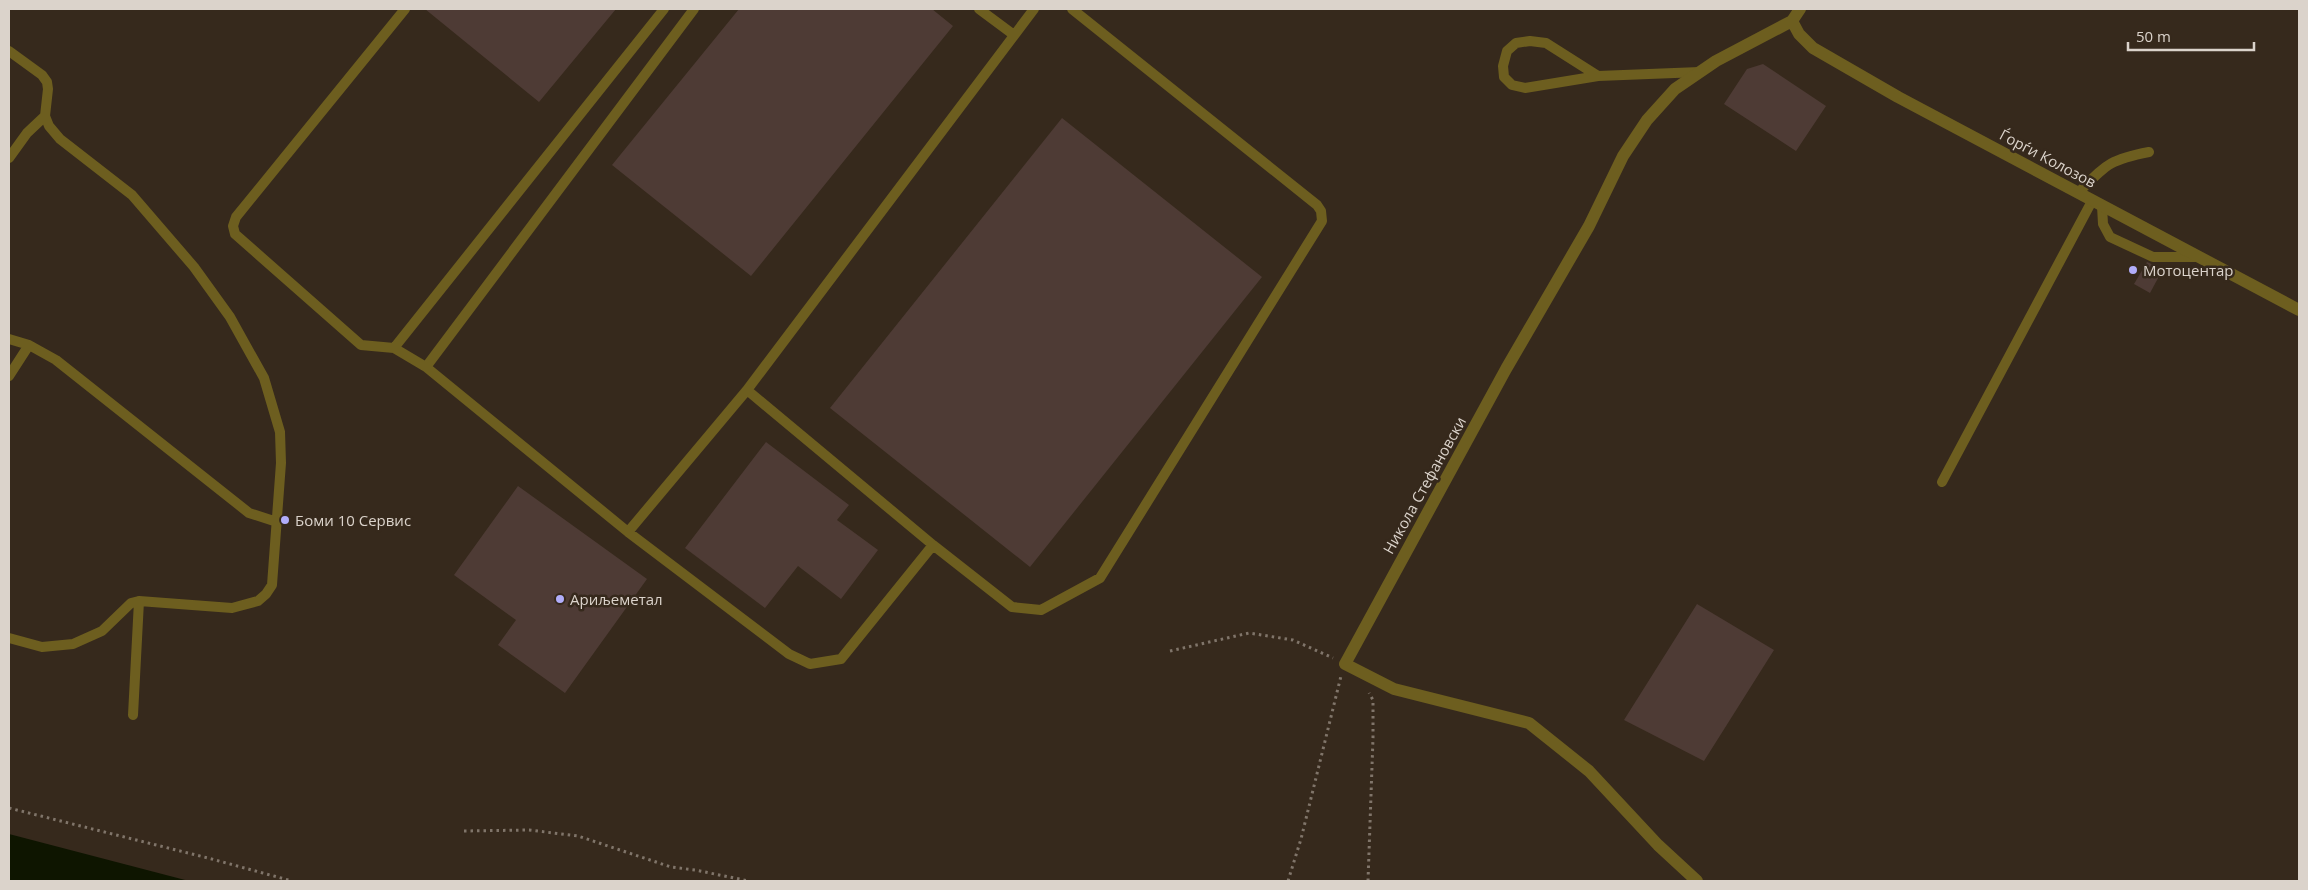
<svg xmlns="http://www.w3.org/2000/svg" width="2308" height="890" viewBox="0 0 2308 890" font-family="'Open Sans',sans-serif">
<style>
.water{fill:#0e1500}
.building{fill:#4e3b35}
.lines{fill:none;stroke-linecap:round;stroke-linejoin:round}
.path{stroke:#80756a;stroke-width:3;stroke-dasharray:2.5 4;stroke-linecap:butt}
.service{stroke:#6d5e1f;stroke-width:10}
.minor{stroke:#6d5e1f;stroke-width:12}
.poi-dot{fill:#b1adfa;stroke:#36291c;stroke-width:2}
.labels{text-anchor:middle;dominant-baseline:central;stroke-width:5;stroke-linejoin:round;paint-order:stroke}
.street-label{font-size:15px;fill:#dbd3cb;stroke:#36291c}
.poi-label{font-size:15px;fill:#dbd3cb;stroke:#36291c;text-anchor:start}
</style>
<rect width="100%" height="100%" fill="#36291c"/>
<!-- water -->
<path class="water" d="M9,834L189,881H9Z"/>
<!-- building -->
<path class="building" d="M425,9H616L539,102Z
M739,9H932L953,26L751,276L612,165Z
M1763,64L1826,106L1796,151L1724,104L1747,69Z
M1062,118L1262,277L1030,567L830,408Z
M2147,262L2163,269L2150,293L2134,284Z
M766,442L849,505L837,520L878,550L841,599L798,566L765,608L685,548Z
M518,486L647,579L565,693L498,645L516,620L454,575Z
M1697,604L1774,650L1704,761L1624,720Z"/>
<g class="lines">
<!-- path -->
<path class="path" d="M1170,651L1249,633L1293,640L1333,658
M9,808L208,858L292,881
M464,831L529,830L578,836L671,867L695,870L749,881
M1288,881L1301,839L1341,676
M1368,881L1373,738V700L1369,693"/>
<!-- service -->
<path class="service" d="M405,9L236,217L233,226L235,234L361,345L394,348L426,367L694,9
M979,9L1014,35
M9,51L42,75L47,82L48,89L45,116L49,126L60,139L132,195L194,267L230,317L264,378L280,432L281,463L272,585L266,594L258,601L232,608L139,601L131,603L102,631L73,644L42,647L9,638
M1598,76L1525,88L1512,85L1504,77L1503,66L1507,51L1516,43L1530,41L1546,43L1598,76L1700,72
M9,158L27,133L45,116
M2078,193C2106,165 2108,160 2149,152
M2102,206L2103,224L2110,237L2153,257H2196
M9,339L29,345
M394,348L664,9
M426,367L628,532L789,654L810,664L841,659L933,545
M9,376L29,345L56,360L249,513L277,522
M747,390L933,545L1012,607L1041,610L1100,578L1322,221L1321,211L1317,205L1072,9
M1942,482L2092,201
M628,532L747,390L1034,9
M133,715L139,601"/>
<!-- minor -->
<path class="minor" d="M1792,21L1799,34L1813,48L1898,97L2299,310
M1697,881L1658,845L1589,771L1529,723L1394,689L1345,664L1506,369L1589,226L1623,156L1647,120L1675,89L1716,61L1792,21L1800,9"/>
</g>
<!-- markers -->
<g class="poi-dot">
<circle cx="2133" cy="270" r="5"/>
<circle cx="285" cy="520" r="5"/>
<circle cx="560" cy="599" r="5"/>
</g>
<g class="labels">
<!-- street labels -->
<g class="street-label">
<text transform="translate(2048 158) rotate(28)">Ѓорѓи Колозов</text>
<text transform="translate(1424 485) rotate(-61)">Никола Стефановски</text>
</g>
<!-- poi labels -->
<g class="poi-label">
<text x="2143" y="270">Мотоцентар</text>
<text x="295" y="520">Боми 10 Сервис</text>
<text x="570" y="599">Ариљеметал</text>
</g>
</g>
<!-- border -->
<rect width="2308" height="890" fill="none" stroke="#dbd3cb" stroke-width="20"/>
<!-- scale -->
<path d="M2128 42v8h126v-8" fill="none" stroke="#dbd3cb" stroke-width="2.5"/>
<text x="2136" y="42" font-size="15" fill="#dbd3cb" stroke="#36291c" stroke-width="4" paint-order="stroke">50 m</text>
</svg>
